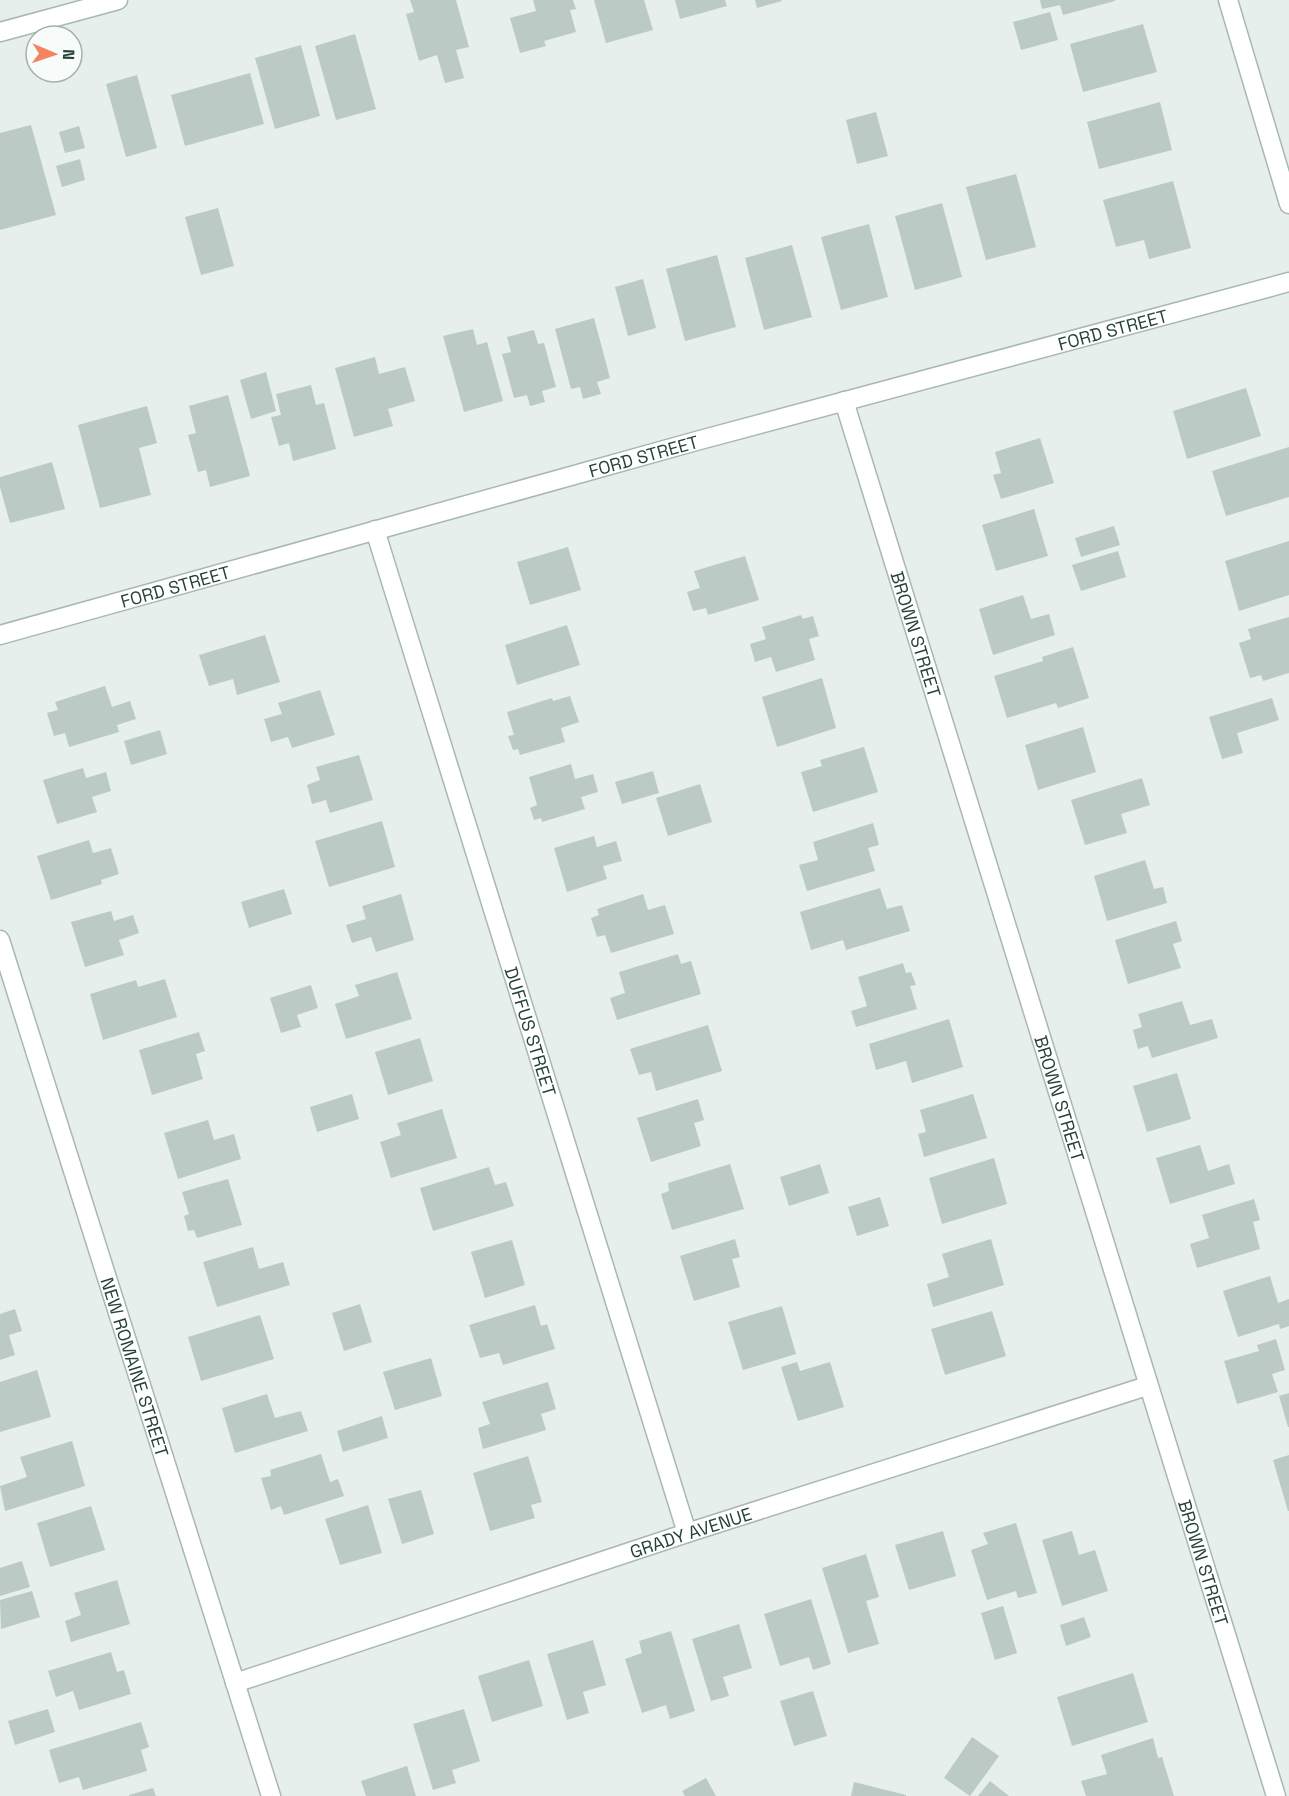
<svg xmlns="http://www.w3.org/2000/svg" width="1289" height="1796" viewBox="0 0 1289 1796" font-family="'Space Grotesk',sans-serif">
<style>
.building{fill:#bbcac4}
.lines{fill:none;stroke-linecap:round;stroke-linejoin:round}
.minor-casing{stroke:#a8b8b2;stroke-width:21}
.minor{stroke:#fff;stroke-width:18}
.labels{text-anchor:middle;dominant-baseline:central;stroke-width:6;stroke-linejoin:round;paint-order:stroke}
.street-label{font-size:18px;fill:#24423a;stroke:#f7fbf9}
</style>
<rect width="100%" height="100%" fill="#e6efeb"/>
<!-- building -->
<path class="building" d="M410,0H456L469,47L456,50L464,78L445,83L437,55L419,61L406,14L414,12Z
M533,0H573L576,9L570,10L576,32L544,41L546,46L520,53L510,18L536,11Z
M594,0H644L653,30L606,43Z
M675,0H725L727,6L680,19Z
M755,0H781L782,1L757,8Z
M1040,0H1115V1L1063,15L1060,5L1042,9Z
M1050,12L1058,40L1021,50L1013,22Z
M1143,24L1157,72L1083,92L1070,44Z
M355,34L376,109L336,120L315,46Z
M301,45L320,116L275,129L255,58Z
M250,73L264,124L185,146L171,95Z
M137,75L157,148L126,157L106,84Z
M1160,102L1172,150L1099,169L1087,122Z
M876,112L888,156L857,164L846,120Z
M31,125L56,215L0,230V133Z
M79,126L85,148L65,153L59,132Z
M80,159L85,180L62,187L56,166Z
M1016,174L1036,247L986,260L966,187Z
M1173,181L1191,248L1149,259L1144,240L1116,247L1103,200Z
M942,203L962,277L915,290L895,216Z
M218,208L234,266L201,275L185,217Z
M869,224L888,297L841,310L821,237Z
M792,245L812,317L764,330L745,258Z
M717,255L736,327L685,341L666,269Z
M643,279L656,328L628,336L615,287Z
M594,318L610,378L597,382L601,394L583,399L580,387L571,389L555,329Z
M473,329L477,345L487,342L503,401L464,412L443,336Z
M534,330L538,344L544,343L556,387L542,391L545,402L530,406L527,395L514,398L502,354L511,352L507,337Z
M375,357L379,374L405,367L415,401L388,409L393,426L354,437L335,368Z
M266,372L276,411L251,419L240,380Z
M311,385L316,405L324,403L336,449L293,461L289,443L279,446L271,417L281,415L276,394Z
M1246,388L1261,436L1187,459L1173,411Z
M228,395L250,476L210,487L206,470L198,472L188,435L196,433L189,406Z
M147,406L157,443L139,448L151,495L100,508L78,425Z
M1040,438L1054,483L1001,499L993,475L1001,473L995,452Z
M1289,447V497L1226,516L1212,471Z
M52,462L65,509L10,523L0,487V477Z
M1034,509L1048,556L996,571L982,525Z
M1114,526L1120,545L1081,557L1075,538Z
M1289,541V595L1239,611L1225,561Z
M568,547L581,590L530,605L517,562Z
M1118,551L1126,577L1081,591L1072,565Z
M745,556L759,600L708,615L706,608L693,611L687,592L700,588L694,571Z
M1023,595L1031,619L1049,614L1055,635L993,655L979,609Z
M801,615L803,619L813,616L819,636L809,639L815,660L776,672L771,657L755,662L750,644L766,639L762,627Z
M1289,617V673L1263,681L1261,675L1250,678L1239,643L1251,639L1248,629Z
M567,625L580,665L517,685L505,645Z
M265,635L280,682L237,695L233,679L209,686L199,655Z
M1073,647L1089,698L1058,708L1056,703L1007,718L994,676L1043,661L1042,657Z
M822,678L836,728L777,747L762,697Z
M105,686L112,707L130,701L136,719L117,725L119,732L69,747L65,733L54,736L47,713L58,710L55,702Z
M320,690L335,735L292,748L288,737L271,742L264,719L282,714L278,703Z
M570,696L579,722L561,728L565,742L520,755L518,749L513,750L508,736L514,735L507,712L552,698L553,701Z
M1272,698L1279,720L1237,733L1243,753L1222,759L1209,717Z
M1083,727L1096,772L1038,790L1025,745Z
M160,730L167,754L131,765L124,741Z
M864,747L878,792L813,812L801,772L822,766L820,760Z
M359,755L373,800L330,813L326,800L312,804L307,785L320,780L316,767Z
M571,764L575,779L593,774L598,792L581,797L585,809L542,822L541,818L534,820L530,808L537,805L529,777Z
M83,768L86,778L106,772L111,791L92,797L97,812L57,824L43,780Z
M653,771L659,793L622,804L615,782Z
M1142,778L1150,805L1121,814L1127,833L1085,845L1071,800Z
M700,784L712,822L668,836L656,798Z
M382,821L395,867L329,887L315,841Z
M873,823L879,845L868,848L875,871L807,891L799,865L818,860L813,842Z
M594,836L597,847L616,841L622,861L603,866L607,879L567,892L554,848Z
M89,840L93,853L111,848L119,874L101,880L102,884L51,900L37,856Z
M1145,860L1154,889L1163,887L1167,903L1107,921L1094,876Z
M880,888L887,909L902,905L910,931L846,950L843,940L811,950L800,912Z
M284,889L292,914L249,928L241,902Z
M401,894L414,940L376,952L371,937L352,943L346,925L366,919L362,906Z
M643,894L648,910L665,905L674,934L611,953L605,935L597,937L591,918L599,915L597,909Z
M111,911L114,921L133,915L139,933L119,940L124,955L85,967L71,922Z
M1176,921L1182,941L1173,944L1181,968L1128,984L1115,940Z
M678,954L681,964L691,961L701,994L617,1020L610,998L625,993L619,972Z
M903,963L906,973L911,972L916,985L910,986L917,1009L856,1027L851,1011L867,1006L858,977Z
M397,972L412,1019L346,1039L335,1004L359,996L355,985Z
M165,979L177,1017L103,1040L90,994L136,980L138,987Z
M311,985L318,1008L297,1015L301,1027L281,1033L270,998Z
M1182,1001L1190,1025L1212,1019L1218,1038L1152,1058L1148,1046L1138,1049L1133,1030L1142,1027L1138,1014Z
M949,1019L963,1067L912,1083L906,1061L876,1070L869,1044Z
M708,1025L722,1071L656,1091L651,1072L639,1075L630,1049Z
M199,1032L205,1051L196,1054L203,1079L152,1095L139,1050Z
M420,1038L433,1081L388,1095L375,1052Z
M1177,1073L1191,1119L1147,1132L1133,1086Z
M352,1094L359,1119L317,1132L310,1107Z
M973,1094L987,1138L924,1157L918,1134L926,1132L920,1110Z
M698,1099L704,1120L694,1123L701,1146L651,1162L637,1118Z
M442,1109L457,1158L391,1178L380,1142L401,1135L397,1123Z
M208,1120L214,1140L234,1134L241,1159L178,1179L164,1133Z
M1200,1145L1208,1171L1229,1164L1235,1184L1170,1204L1156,1158Z
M994,1158L1007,1204L942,1224L929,1178Z
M730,1164L744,1209L672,1230L661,1194L669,1191L668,1183Z
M820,1164L829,1193L789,1206L780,1177Z
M489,1167L495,1185L506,1182L514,1206L433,1231L420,1188Z
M228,1179L242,1225L197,1238L194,1230L188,1231L184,1216L189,1214L182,1192Z
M880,1197L889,1226L857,1236L848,1207Z
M1254,1199L1260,1220L1253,1222L1260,1249L1197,1268L1190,1244L1209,1238L1202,1215Z
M735,1239L740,1257L732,1259L740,1287L694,1301L680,1256Z
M991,1239L1004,1285L933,1307L927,1284L949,1277L942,1254Z
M512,1240L525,1285L485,1298L471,1252Z
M253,1247L259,1269L283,1262L290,1285L217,1307L203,1262Z
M1270,1276L1278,1303L1289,1299V1326L1280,1329L1279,1324L1238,1337L1223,1291Z
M360,1304L372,1342L344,1351L332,1313Z
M535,1305L541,1326L547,1324L555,1349L503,1365L499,1353L480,1358L469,1325Z
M782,1306L796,1354L743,1370L728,1322Z
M15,1309L22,1331L9,1335L15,1355L0,1360V1314Z
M992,1311L1006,1356L945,1375L931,1329Z
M260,1315L274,1359L201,1381L188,1337Z
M1276,1339L1285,1370L1272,1374L1278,1392L1237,1404L1224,1361L1259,1351L1257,1345Z
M431,1358L442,1396L395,1410L383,1372Z
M797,1362L800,1371L830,1362L844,1407L798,1421L781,1367Z
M37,1370L51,1417L0,1432V1382Z
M548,1382L556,1409L541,1414L546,1430L483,1449L478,1428L490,1424L482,1402Z
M1289,1393V1427H1288L1279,1396Z
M267,1394L275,1418L301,1411L308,1431L235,1453L222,1408Z
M382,1416L388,1438L343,1452L337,1431Z
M72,1441L85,1486L5,1511L0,1486L27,1477L20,1457Z
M321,1454L330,1482L338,1479L344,1496L284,1515L281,1506L271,1510L261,1478L271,1476L270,1470Z
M1289,1455V1511H1288L1273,1460Z
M528,1456L542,1502L531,1505L535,1518L490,1531L473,1473Z
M421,1490L434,1534L402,1544L388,1499Z
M368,1505L382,1553L340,1565L325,1519Z
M91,1506L105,1550L50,1567L37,1523Z
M1016,1523L1037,1593L1018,1598L1016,1591L987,1600L971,1550L988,1544L983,1533Z
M943,1531L956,1576L909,1590L895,1545Z
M1072,1531L1079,1555L1095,1550L1108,1591L1062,1606L1042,1540Z
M866,1554L879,1597L866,1601L879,1644L848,1653L822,1568Z
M22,1561L30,1587L0,1596V1568Z
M117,1580L130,1624L71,1642L65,1621L81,1615L74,1593Z
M32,1591L40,1617L1,1629L0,1600Z
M811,1599L831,1664L813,1670L809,1657L780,1666L764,1614Z
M1003,1606L1017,1653L995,1660L981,1613Z
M1084,1617L1091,1637L1066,1646L1060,1625Z
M739,1624L752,1668L723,1677L729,1696L711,1701L692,1639Z
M671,1631L695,1711L670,1719L666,1705L642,1713L625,1659L642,1653L639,1641Z
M593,1640L606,1685L583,1692L589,1713L567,1720L547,1654Z
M111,1652L117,1672L124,1670L131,1694L79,1710L73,1691L56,1697L48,1671Z
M529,1660L543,1706L492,1722L478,1676Z
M1133,1673L1148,1722L1072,1746L1057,1697Z
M813,1691L827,1736L794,1746L780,1701Z
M48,1709L55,1732L15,1745L8,1721Z
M464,1709L480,1761L452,1770L456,1783L433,1790L413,1724Z
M141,1722L149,1747L141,1750L147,1771L83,1790L79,1777L59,1783L49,1750Z
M972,1737L999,1756L970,1796L944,1778Z
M1153,1738L1158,1758L1162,1757L1174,1796H1086L1081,1781L1107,1774L1101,1755Z
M407,1766L416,1796H366L361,1781Z
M706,1778L716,1796H685L682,1791Z
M990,1781L1009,1796H978Z
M854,1782L906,1795V1796H851Z
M153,1788L156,1796H129V1795Z"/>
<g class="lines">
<defs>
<g id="minor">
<path d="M1228,0L1289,204"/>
<path d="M0,32L118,0"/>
<path id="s1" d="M844,401L1276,1796"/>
<path id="s2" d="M375,530L687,1533"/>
<path id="s3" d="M0,635L700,440L1289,282"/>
<path id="s4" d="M0,940L271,1796"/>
<path id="s5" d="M235,1683L687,1533L1147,1386"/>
</g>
</defs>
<!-- minor casing -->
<use href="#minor" class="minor-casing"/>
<!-- minor -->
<use href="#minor" class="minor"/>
</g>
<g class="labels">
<!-- street labels -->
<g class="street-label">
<text stroke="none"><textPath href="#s3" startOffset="1154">FORD STREET</textPath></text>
<text stroke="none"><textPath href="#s3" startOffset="668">FORD STREET</textPath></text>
<text stroke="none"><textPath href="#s3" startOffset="182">FORD STREET</textPath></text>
<text stroke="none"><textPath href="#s1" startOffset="244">BROWN STREET</textPath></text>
<text stroke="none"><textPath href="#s2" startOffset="525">DUFFUS STREET</textPath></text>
<text stroke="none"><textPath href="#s1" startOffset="730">BROWN STREET</textPath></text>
<text stroke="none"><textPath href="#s4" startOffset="448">NEW ROMAINE STREET</textPath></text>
<text stroke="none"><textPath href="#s5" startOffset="480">GRADY AVENUE</textPath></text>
<text stroke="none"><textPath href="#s1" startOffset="1216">BROWN STREET</textPath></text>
</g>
</g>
<!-- north arrow -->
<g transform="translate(54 54) rotate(92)"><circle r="28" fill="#f7fbf9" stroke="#a3b1ad" stroke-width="1.5"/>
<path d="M0-4.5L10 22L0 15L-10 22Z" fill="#f4845f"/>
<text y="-9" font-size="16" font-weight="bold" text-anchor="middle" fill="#24423a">N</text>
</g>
</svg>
